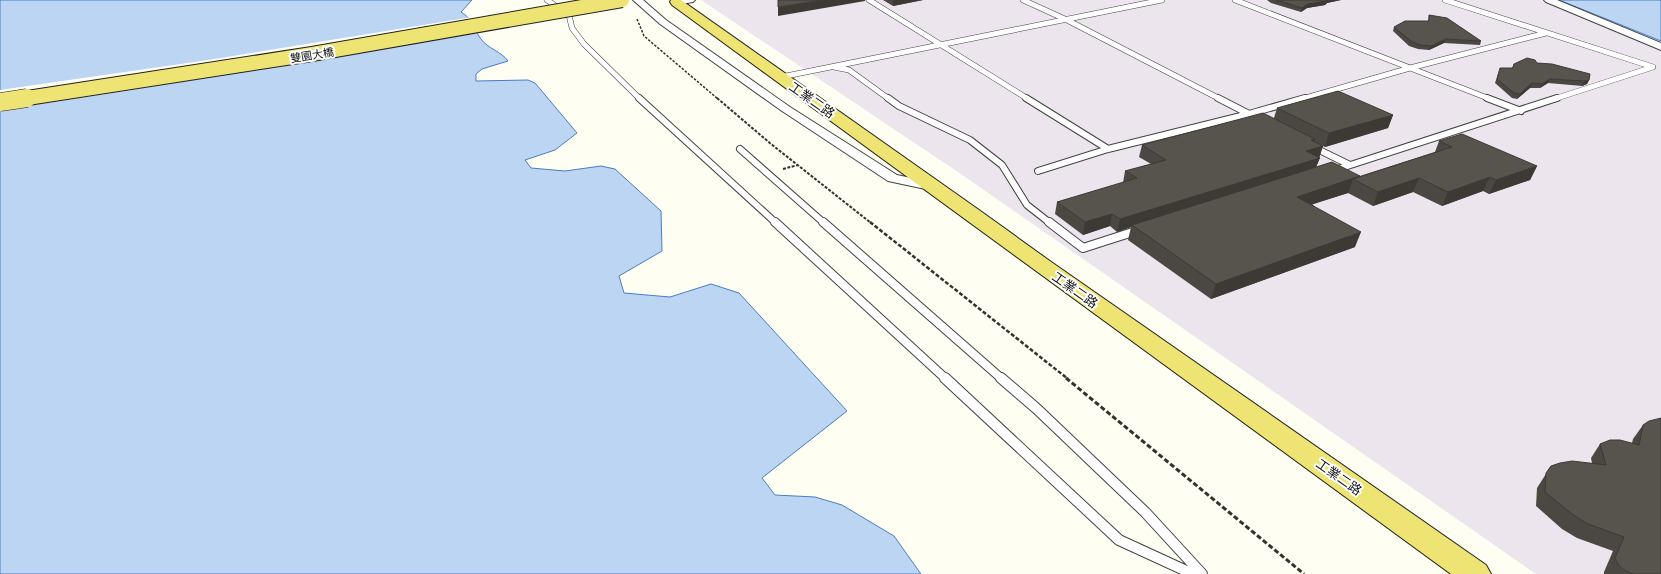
<svg xmlns="http://www.w3.org/2000/svg" width="1661" height="574" viewBox="0 0 1661 574" font-family="Merriweather,'Noto Sans TC',serif">
<style>
.industrial{fill:#ede5ed}
.water{fill:#bbd5f2;stroke:#477ec4}
.pier{fill:#fefef3}
.lines{fill:none;stroke-linecap:round;stroke-linejoin:round}
.service-far3-casing{stroke:#434343;stroke-width:6}
.service-far2-casing{stroke:#434343;stroke-width:8}
.service-far1-casing{stroke:#434343;stroke-width:10}
.service-casing{stroke:#434343;stroke-width:12}
.minor-casing{stroke:#434343;stroke-width:2}
.primary-casing{stroke:#212121;stroke-width:2}
.path-far3{stroke:#323232;stroke-width:1.5;stroke-dasharray:2.5 1.5;stroke-linecap:butt}
.path-far2{stroke:#323232;stroke-width:2;stroke-dasharray:3 1.5;stroke-linecap:butt}
.path-far1{stroke:#323232;stroke-width:2.5;stroke-dasharray:4 2;stroke-linecap:butt}
.path{stroke:#323232;stroke-width:3;stroke-dasharray:5 2.5;stroke-linecap:butt}
.service-far3{stroke:#fff;stroke-width:5}
.service-far2{stroke:#fff;stroke-width:6}
.service-far1{stroke:#fff;stroke-width:8}
.service{stroke:#fff;stroke-width:10}
.minor{fill:#fff;fill-rule:evenodd}
.primary{fill:#eee473;fill-rule:evenodd}
.primary-bridge-far1-casing{stroke:#212121;stroke-width:16;stroke-linecap:butt}
.primary-bridge-casing{stroke:#212121;stroke-width:19;stroke-linecap:butt}
.primary-bridge-far1{stroke:#eee473;stroke-width:14}
.primary-bridge{stroke:#eee473;stroke-width:18}
.wall{fill:#4b4742}
.shaded-wall{fill:#3d3a36}
.building{fill:#57534d;stroke:#3d3a36}
.labels{text-anchor:middle;dominant-baseline:central;stroke-width:4;stroke-linejoin:round;paint-order:stroke}
.far-street-label{font-size:11px;fill:#101010;stroke:#fff}
.street-label{font-size:13px;fill:#101010;stroke:#fff}
</style>
<rect width="100%" height="100%" fill="#fefef3"/>
<!-- industrial -->
<path class="industrial" d="M701,0H1661V574H1536L961,174Z"/>
<!-- water -->
<path class="water" d="M0,0H472L461,12C476,22 472,27 481,39C488,49 501,51 508,61L482,69L476,74V81L528,80L535,83L577,133L555,150L525,160L531,168L565,171L601,166L615,169L661,211L662,251L619,276L624,293L670,297L711,284L739,293L847,411L762,478L775,495L815,497L842,505L894,536L921,574H0Z
M1559,0H1661V41Z"/>
<!-- pier -->
<path class="pier" d="M472,17L480,33L125,91L0,110V90L208,60Z"/>
<g class="lines">
<defs>
<path id="service-far3" d="M547,0L569,15L572,28L584,44L640,99
M869,0L1028,99
M1023,0L1067,20L1220,99
M1235,0L1490,99
M1445,0L1653,67L1554,99
M834,67L849,70L889,99
M781,77L1162,0
M1302,99L1410,68L1546,33"/>
<path id="service-far2" d="M639,98L776,223
M888,98L899,106L970,140L1002,165L1027,205L1050,223
M1026,98L1108,149
M1218,98L1251,115
M1487,98L1521,111
M1311,146L1350,165
M740,149L824,223
M1038,171L1108,149L1249,114L1305,98
M1332,171L1557,98"/>
<path id="service-far1" d="M775,222L946,379
M823,222L1002,379
M1049,222L1083,248L1139,230"/>
<path id="service" d="M945,378L1119,540L1193,574
M1001,378L1037,409L1145,512L1202,574"/>
<path id="minor" d="M633,0H643L666,20L790,107L897,175L940,184L942,187L940,190L935,191L888,181L782,111L660,24Z
M673,0H695L693,2L676,5L671,2Z
M1544,0H1557L1661,43V50L1546,2Z"/>
<path id="primary" d="M671,0H681L979,210L1047,259L1486,565L1491,574H1451L672,5L670,2Z"/>
</defs>
<!-- service-far3 casing -->
<use href="#service-far3" class="service-far3-casing"/>
<!-- service-far2 casing -->
<use href="#service-far2" class="service-far2-casing"/>
<!-- service-far1 casing -->
<use href="#service-far1" class="service-far1-casing"/>
<!-- service casing -->
<use href="#service" class="service-casing"/>
<!-- minor casing -->
<use href="#minor" class="minor-casing"/>
<!-- primary casing -->
<use href="#primary" class="primary-casing"/>
<!-- path-far3 -->
<path class="path-far3" d="M637,19L644,36L718,99"/>
<!-- path-far2 -->
<path class="path-far2" d="M717,98L771,144L871,223
M783,169L798,165"/>
<!-- path-far1 -->
<path class="path-far1" d="M870,222L1068,379"/>
<!-- path -->
<path class="path" d="M1066,378L1304,574"/>
<!-- service-far3 -->
<use href="#service-far3" class="service-far3"/>
<!-- service-far2 -->
<use href="#service-far2" class="service-far2"/>
<!-- service-far1 -->
<use href="#service-far1" class="service-far1"/>
<!-- service -->
<use href="#service" class="service"/>
<!-- minor -->
<use href="#minor" class="minor"/>
<!-- primary -->
<use href="#primary" class="primary"/>
<defs>
<path id="primary-bridge-far1" d="M21,99L312,54L622,0"/>
<path id="primary-bridge" d="M0,102L27,98"/>
</defs>
<!-- primary-bridge-far1 casing -->
<use href="#primary-bridge-far1" class="primary-bridge-far1-casing"/>
<!-- primary-bridge casing -->
<use href="#primary-bridge" class="primary-bridge-casing"/>
<!-- primary-bridge-far1 -->
<use href="#primary-bridge-far1" class="primary-bridge-far1"/>
<!-- primary-bridge -->
<use href="#primary-bridge" class="primary-bridge"/>
</g>
<!-- wall -->
<path class="wall" d="M883,0H923L893,6Z
M1267,0H1341L1327,3L1325,5L1307,8L1301,12L1271,3Z
M1429,15L1481,41L1480,45L1444,43L1429,50L1418,49L1409,46L1393,31L1394,27L1428,21Z
M1537,63L1589,80L1587,84L1582,86L1548,83L1540,88H1530L1517,99L1512,98L1495,83L1500,68H1512L1514,64Z
M1277,108L1393,115L1388,128L1325,147L1315,142L1323,146L1316,167L1360,176L1435,152L1439,141L1537,166L1530,180L1489,194L1483,191L1442,206L1413,192L1373,206L1348,193L1312,204L1355,247L1211,299L1128,240L1131,227L1117,232L1110,226L1083,235L1055,214L1057,202L1123,183L1125,171L1151,164L1139,157L1142,145L1274,118Z
M1643,425L1661,574H1604V572L1613,551L1577,538L1562,529L1536,506L1537,488L1551,466L1592,463L1591,458L1600,444L1632,443L1633,439Z"/>
<!-- shaded-wall -->
<path class="shaded-wall" d="M822,0H865V1L778,16V7Z
M893,0H923L893,6Z
M1327,0H1341L1327,3L1325,5L1307,8L1301,12L1302,8L1308,4Z
M1446,39L1444,43L1429,50L1431,46Z
M1550,79L1548,83L1540,88L1542,84Z
M1589,80L1587,84L1582,86L1584,81Z
M1532,83L1530,88L1517,99L1520,94Z
M1393,115L1388,128L1325,147L1329,133Z
M1315,139L1312,149L1323,146L1319,158L1306,151L1311,140Z
M1320,158L1315,170L1132,225L1131,227L1117,232L1120,219Z
M1537,166L1530,180L1489,194L1496,180Z
M1360,176L1353,179L1348,193L1292,211L1297,197Z
M1490,177L1483,191L1442,206L1448,192Z
M1419,178L1413,192L1373,206L1378,192Z
M1112,214L1110,226L1083,235L1085,222Z
M1361,232L1355,247L1211,299L1216,284Z"/>
<!-- building -->
<path class="building" d="M778,0H822L778,7Z
M1276,0H1327L1326,1L1308,4L1302,8Z
M1429,15L1447,18L1481,41L1446,39L1431,46L1420,45L1411,41L1394,27L1405,21H1429Z
M1527,58L1535,60L1537,63L1552,64L1590,74L1589,80L1584,81L1550,79L1542,84L1532,83L1520,94L1514,93L1497,79L1500,68H1513L1514,64Z
M1338,91L1393,115L1329,133L1277,108Z
M1263,113L1315,139L1311,140L1323,146L1306,151L1320,158L1120,219L1112,214L1085,222L1057,202L1137,178L1125,171L1166,160L1142,145Z
M1462,134L1537,166L1496,180L1490,177L1448,192L1419,178L1378,192L1353,179L1452,147L1439,141Z
M1332,162L1360,176L1297,197L1361,232L1216,284L1132,225Z
M1661,418V574H1633L1624,570L1618,564L1615,558L1624,537L1588,524L1572,514L1545,492L1546,473L1551,466L1560,463L1572,461L1606,465L1600,444L1610,440H1620L1639,445L1643,425L1649,421Z"/>
<g class="labels">
<!-- far-street labels -->
<g class="far-street-label">
<text transform="translate(312 55) rotate(-9)">雙園大橋</text>
</g>
<!-- street labels -->
<g class="street-label">
<text transform="translate(812 100) rotate(35)">工業二路</text>
<text transform="translate(1075 290) rotate(35)">工業二路</text>
<text transform="translate(1339 477) rotate(35)">工業二路</text>
</g>
</g>
</svg>
